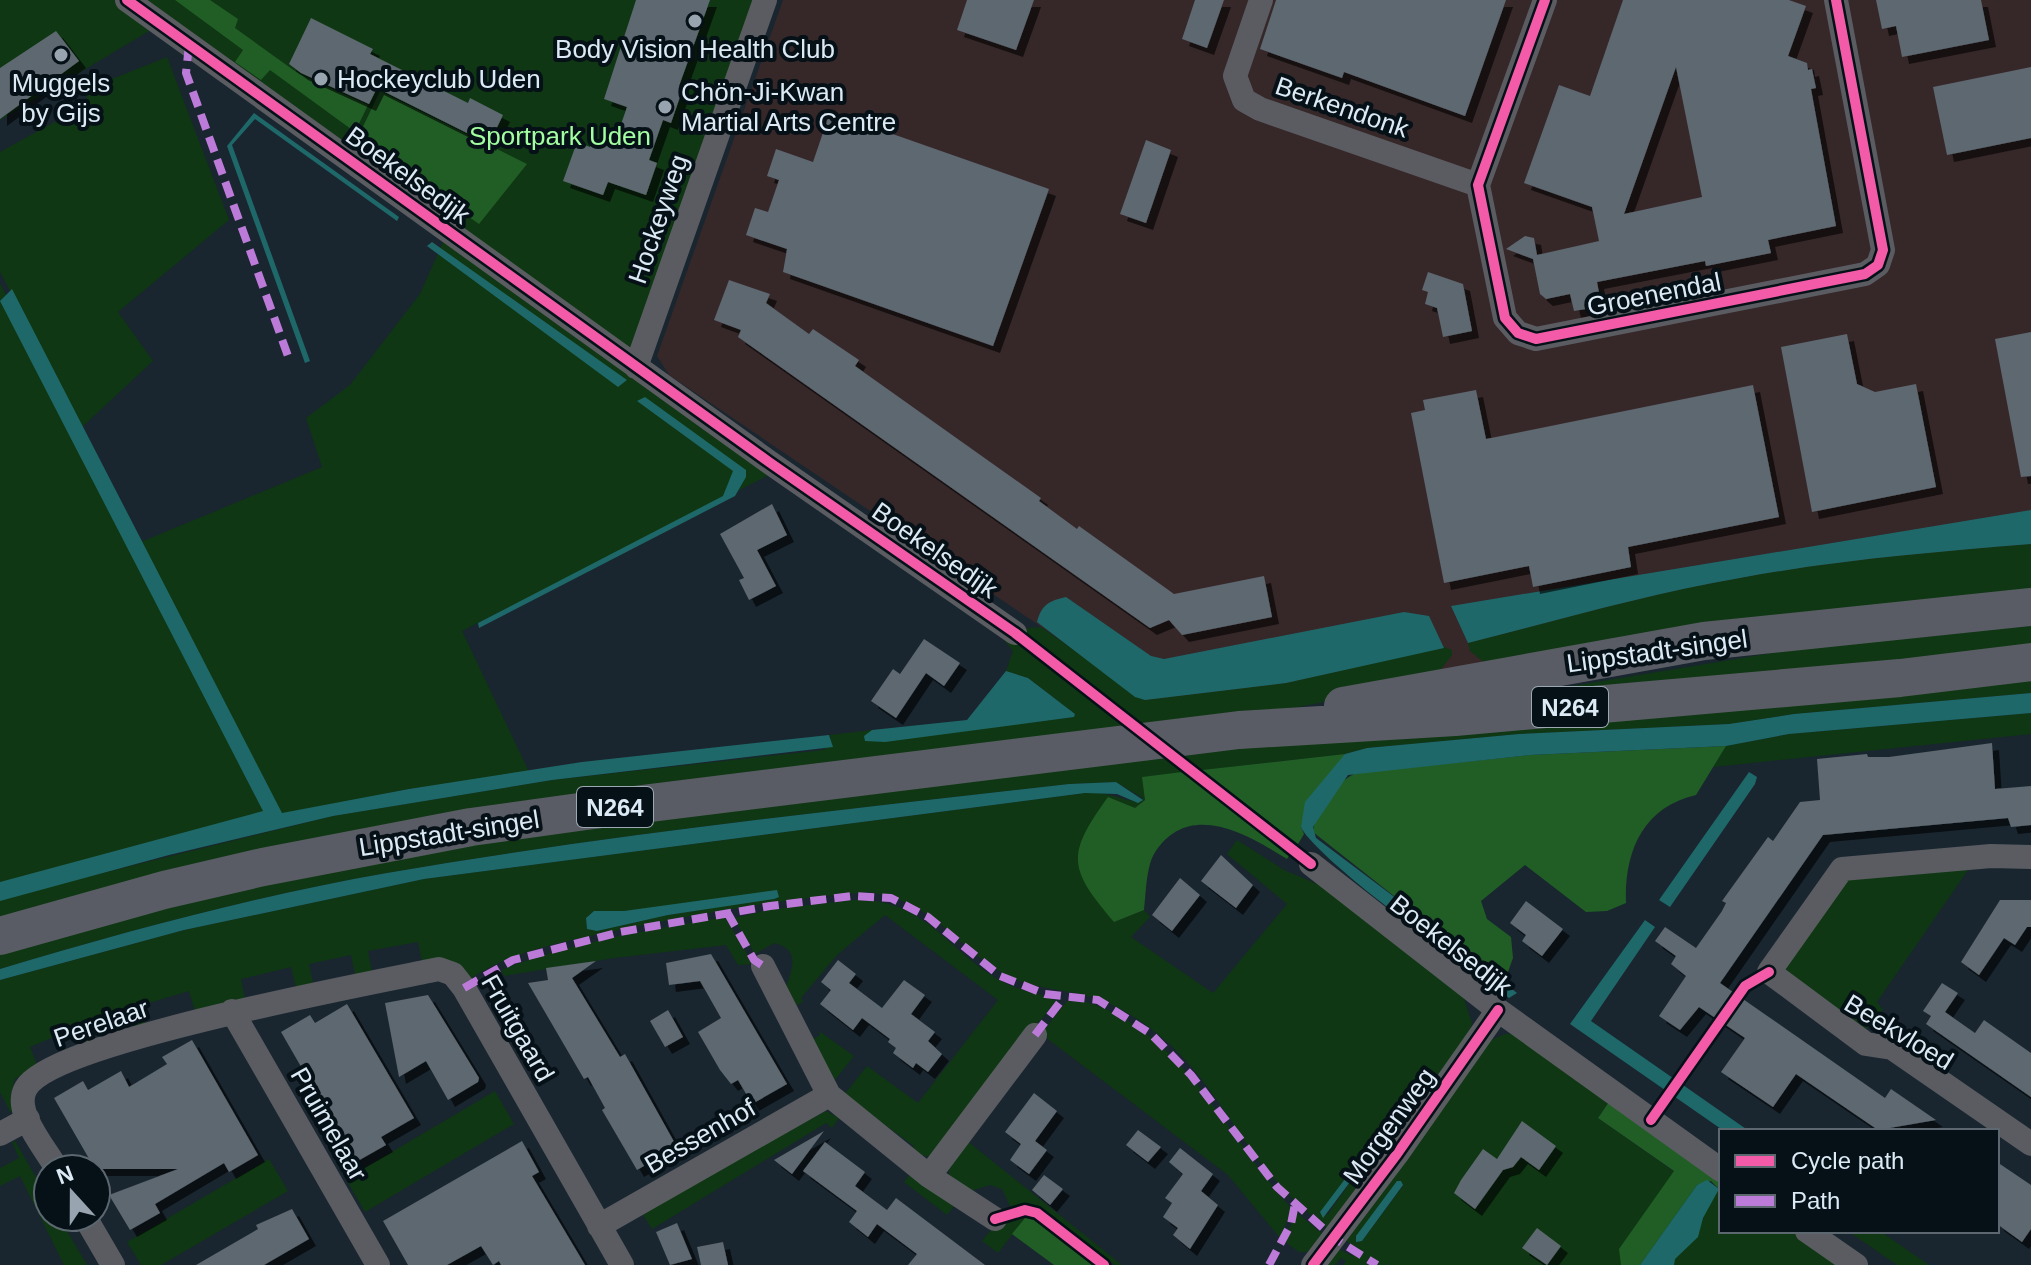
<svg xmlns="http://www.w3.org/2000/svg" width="2031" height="1265" viewBox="0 0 2031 1265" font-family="Helvetica,sans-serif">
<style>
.industrial{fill:#362729}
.green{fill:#0f3713;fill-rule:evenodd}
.forest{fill:#215e25}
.water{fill:#1f6869}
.building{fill:#5d6770;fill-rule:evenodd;filter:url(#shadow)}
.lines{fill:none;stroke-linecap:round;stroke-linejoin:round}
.street{stroke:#5a5c61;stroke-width:24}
.primary{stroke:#595c64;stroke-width:38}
.quiet{stroke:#bd7bd9;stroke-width:8;stroke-dasharray:16 8;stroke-linecap:butt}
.cycleway-casing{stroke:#061017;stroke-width:15}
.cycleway{stroke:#f35aa7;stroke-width:10}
.poi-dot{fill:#98a5b0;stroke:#061017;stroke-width:3}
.labels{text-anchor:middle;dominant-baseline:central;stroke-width:8;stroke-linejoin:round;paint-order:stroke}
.shield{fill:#061017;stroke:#9ca9b3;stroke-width:2}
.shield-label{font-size:24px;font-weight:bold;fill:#dceaf6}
.poi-label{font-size:26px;fill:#dceaf6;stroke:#061017}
.street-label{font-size:26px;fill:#dceaf6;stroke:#061017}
.park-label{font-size:26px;fill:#a3fea1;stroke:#061017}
</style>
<defs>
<filter id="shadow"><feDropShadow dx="7" dy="7" stdDeviation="0" flood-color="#0009"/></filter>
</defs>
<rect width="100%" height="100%" fill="#19262f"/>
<!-- industrial -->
<path class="industrial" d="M783,0H2031V592L1160,707L669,375L657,356Z"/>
<!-- green -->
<path class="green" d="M0,0H754L633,354L161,24L0,120Z
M167,57L229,220L118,312L153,361L82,427L0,272V152L89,103L84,90Z
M444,240L769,475L462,631L529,772L409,789L282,814L141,542L322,467L306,418L350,385L420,294Z
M0,283L267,813L0,893Z
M2031,544V593L1491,668L1470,651L1468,643C1558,620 1648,594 1740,578C1836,560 1934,552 2031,544Z
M988,621L1111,716L1129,713L1019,629L1041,627L1145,700L1286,683L1444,647L1452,650V655L1432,681L1298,707L1039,743L0,922V901L26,892L333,816L552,780L824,750L831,737L829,735L872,730L957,731L1074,717L1075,714L1028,678L1006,671L1013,651Z
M2031,626V649L1426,710L1797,649Z
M2031,677V693L1794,714L1729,724L1519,734L1367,748L1345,754L1143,777L1145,800L1135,808L1114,922L1144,910L1150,917L1131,937L1213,993L1287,904L1227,854L1237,840L1284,870L1343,895L1463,996L1472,1023L1469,1036L1328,1229C1304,1210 1282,1189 1263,1166C1231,1124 1206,1076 1166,1041C1144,1022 1116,1003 1088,996C1057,988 1029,989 1001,972C950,941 933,901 868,892C784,899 702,913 619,930C568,941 512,950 468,980C456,958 446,960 422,962L418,942L368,951L372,972L355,975L351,955L309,964L313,983L296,987L291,967L241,979L245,999L195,1011L189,991L139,1006L146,1025L136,1029L128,1010L89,1023L95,1042L85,1046L77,1027L30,1047L37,1065L15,1079L11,1094L14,1110L10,1112L0,1092V980L184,930L424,879L1085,793C1110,791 1121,801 1141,802L1143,798L1116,782L1069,784C841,810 612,834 387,873C256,896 127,931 0,969V950L68,929L404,851L1300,739ZM778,897L668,915L597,931L587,929L586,918L594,911L603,913ZM1407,1102L1328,1214L1321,1216L1399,1104Z
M2031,713V734L1713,767L1726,746L1789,734Z
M1970,867L1877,1002L1883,1010L1866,1029L1786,971L1787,960L1844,878Z
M854,900C926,898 946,951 1003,982C1020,991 1041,993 1056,1001L930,1157L910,1152L914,1146L844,1095L867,1066L918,1103L998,1000L885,915L837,955L801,998L803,1002L793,1007L786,987C793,968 800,949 774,943L755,954L734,918L773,909Z
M725,917L753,964L738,965L726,945L614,958L504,976L501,970C572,942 650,930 725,917Z
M1078,1000C1180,1024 1227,1139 1292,1209L1280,1238L1228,1175L1041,1034L1067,1001Z
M819,1031L854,1056L835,1080L812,1040L820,1035Z
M1505,1034H1512L1611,1099L1598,1118L1673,1171L1719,1189L1721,1184V1231H1797L1844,1265H1343L1346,1261L1341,1258L1335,1265H1322L1339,1249L1352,1256L1357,1249L1343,1238L1489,1041ZM1401,1181L1403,1186L1362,1241L1355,1238Z
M495,1091L514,1124L365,1212L346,1179Z
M826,1111L839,1118L832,1128L826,1123L652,1229L641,1212Z
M966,1140L1122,1265H1115L1043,1210L1029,1206L1011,1208L1002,1189L990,1185L971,1191L949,1176V1168Z
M15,1141L48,1198V1217H59L87,1265H64L20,1176L0,1186V1168L19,1158L12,1142Z
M269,1159L288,1191L161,1265H141L127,1242Z
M911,1173L954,1206L947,1215L904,1182Z
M1296,1212L1324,1235L1307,1252H1299L1284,1241Z
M1025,1218L998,1253L982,1241C994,1225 1004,1219 1025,1218Z
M1848,1231H1880L1929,1265H1897Z"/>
<!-- forest -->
<path class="forest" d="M175,0H210L238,19L235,28L299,74L368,105L355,132L270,70L261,80L235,62L243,50Z
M380,91L527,164L479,224L452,205L444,216L405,185L412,174L359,135Z
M1726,746L1696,795C1643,807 1624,852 1626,903L1607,911L1586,912L1525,865L1481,901L1487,919L1511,937L1513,958L1504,983L1313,832C1314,814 1339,778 1357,773L1530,755Z
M1345,754L1301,827L1304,834L1298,844L1202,770Z
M1182,772L1290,854L1287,859C1247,834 1188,799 1154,854C1146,868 1146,894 1144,910L1114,922C1068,868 1066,855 1108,797L1135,808L1145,800L1142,777Z
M1611,1099L1721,1177L1718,1188L1711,1181L1697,1185L1640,1265H1621L1619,1249L1674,1171L1598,1118Z
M1025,1218L1034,1220L1093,1265H1054L1012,1234Z"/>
<!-- water -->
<path class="water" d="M254,113L399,217L397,221L255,119L232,145L310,361L305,363L227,146Z
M432,242L627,380L618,387L427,246Z
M12,289L282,813L409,789L582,762L829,735L833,747L552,780L333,816L169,855L0,901V882L263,811L0,301Z
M645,397L746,470V477L735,496L479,628L478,623L723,496L733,471L637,401Z
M2031,510V544C1934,552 1836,560 1740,578C1648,594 1558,620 1468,643L1451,606Z
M1066,597L1151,656L1164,659L1404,612L1429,616L1444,648L1286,683L1145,700L1135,697L1037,622C1042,604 1049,601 1066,597Z
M1006,671L1028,678L1075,714L1074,717L885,742L865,741L864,736L872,730L967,720Z
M2031,693V713L1789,734L1726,746L1530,755L1348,775L1313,827L1316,838L1457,944L1459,949L1455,954C1429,942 1311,851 1301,827L1305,802L1345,754L1367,748L1519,734L1729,724L1794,714Z
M1749,772L1757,777L1755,784L1670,907L1659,900Z
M1116,782L1143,800L1138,803L1117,794L1085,793L424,879L184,930L0,980V969C127,931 256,896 387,873C612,834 841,810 1069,784Z
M777,890L779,897L774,899L668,915L597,931L587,929L586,918L594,911H624Z
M1645,920L1655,927L1591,1021L1749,1131H1724L1570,1024Z
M1470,956L1517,993L1509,998L1466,961Z
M1404,1101L1407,1106L1323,1218L1320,1212Z
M1707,1180L1719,1189L1703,1218L1698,1237L1675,1259L1674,1265H1640L1697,1185Z
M1397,1181H1401L1403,1185L1362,1241L1356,1242V1236Z"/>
<!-- building -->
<path class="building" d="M636,0H710L679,86L683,88L671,123L663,120L649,160L657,163L646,195L608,182L603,195L563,181L577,142L590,147L592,140L613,147L627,107L604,99Z
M967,0H1034L1016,50L957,30Z
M1195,0H1224L1207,48L1182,39Z
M1276,0H1506L1465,116L1344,72L1342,78L1260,49Z
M1623,0H1789L1806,6L1788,56L1807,63L1808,70L1812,69L1816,88L1811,89L1836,226L1768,240L1771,253L1706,266L1705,261L1597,282L1600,298L1590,300L1592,308L1574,311L1570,294L1546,299L1540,294L1533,259L1506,249L1525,236L1534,238L1537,255L1599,241L1592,207L1524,183L1559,85L1590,96ZM1676,67L1702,197L1624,214Z
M1876,0H1981L1989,40L1902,57L1896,26L1882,29Z
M311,18L373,49L370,54L468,103L470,98L503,115L489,144L377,88L369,104L301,73L289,64Z
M56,31L79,61L0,119V68Z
M2031,67V138L1947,155L1933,87Z
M830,112L1049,189L993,346L783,272L787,249L746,235L755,208L768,212L779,180L767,176L776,149L813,162Z
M1146,140L1171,150L1146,223L1120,214Z
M1428,272L1463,284L1472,331L1443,337L1437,308L1425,304L1428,292L1422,290Z
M729,280L770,294L766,303L809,334L813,329L859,360L855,366L1041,498L1039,501L1077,529L1079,526L1174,594L1264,576L1272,617L1182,635L1169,620L1150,628L738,337L741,330L714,320Z
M2031,332V476L2021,477L1995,339Z
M1847,334L1857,384L1875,392L1916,384L1936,487L1812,512L1781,347Z
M1753,385L1779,517L1628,547L1631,567L1533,587L1529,566L1444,583L1411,413L1425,410L1423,400L1476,390L1486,439Z
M772,504L787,535L757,550L776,586L749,600L739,580L744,578L720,534Z
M924,639L960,663L944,686L926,673L896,718L871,701L893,669L900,674Z
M1992,743L1995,789L2031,786V825L2011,827L2008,818L1823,835L1720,983L1885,1098L1891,1089L1936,1120L1878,1130L1796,1074L1773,1107L1721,1072L1745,1038L1699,1007L1680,1030L1659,1016L1686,976L1671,964L1676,956L1655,941L1665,927L1696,948L1722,911L1726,903L1722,901L1768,837L1773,841L1800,802L1820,800L1817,759L1867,754L1868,757H1889Z
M1221,855L1253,885L1236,908L1201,881Z
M1180,878L1200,895L1172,931L1152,915Z
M2000,900H2031V927H2027L2015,945L2004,938L1979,975L1961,962Z
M1526,901L1563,929L1542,956L1522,941L1526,935L1510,923Z
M711,954L787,1084L752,1104L738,1080L731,1084L720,1070L698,1032L721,1018L700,981L669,985L666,963Z
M838,960L856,974L849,983L882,1008L904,980L925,995L911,1014L935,1032L928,1041L942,1054L928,1072L916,1063L913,1068L893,1053L896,1048L888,1042L890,1039L862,1018L853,1030L820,1004L831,990L821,982Z
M596,961L572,978L620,1057L625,1054L677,1147L637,1170L602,1110L605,1108L588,1077L584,1079L528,983L548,980L546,968Z
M1942,983L1958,993L1945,1012L1975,1033L1984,1020L2031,1053V1097L1926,1024L1931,1016L1923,1011Z
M428,995L479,1078L478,1082L448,1100L426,1061L399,1077L385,1003Z
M347,1004L414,1118L381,1137L386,1145L356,1162L281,1032L310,1015L315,1023Z
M668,1010L683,1037L665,1047L650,1021Z
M192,1040L258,1155L229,1172L224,1163L155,1204L160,1213L130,1230L109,1195L178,1169H95L54,1098L83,1081L88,1090L121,1071L129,1087L167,1064L162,1057Z
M1034,1093L1057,1111L1035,1141L1047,1150L1029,1174L1010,1160L1021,1144L1005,1132Z
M1522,1121L1556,1146L1539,1170L1521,1157L1513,1167L1503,1170L1475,1209L1454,1193L1461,1180L1483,1149L1497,1159Z
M1138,1130L1161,1147L1148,1162L1126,1145Z
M824,1131L792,1174L774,1160Z
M522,1141L539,1172L532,1176L585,1265H501L499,1261L493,1265L481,1246L447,1265H408L383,1221Z
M825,1142L865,1172L855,1186L887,1210L896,1198L985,1265H908L917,1254L877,1224L868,1237L849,1222L857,1211L803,1171Z
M1180,1148L1213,1174L1201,1191L1218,1205L1190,1249L1173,1235L1178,1228L1163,1217L1172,1203L1165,1198L1183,1174L1169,1162Z
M1997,1162L2031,1185V1229L2022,1242L1997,1224Z
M1044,1175L1063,1189L1050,1205L1032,1190Z
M292,1209L309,1239L264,1265H196L258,1229L256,1225Z
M677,1223L692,1259L670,1265L656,1232Z
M1537,1228L1561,1246L1547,1265L1522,1248Z
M723,1242L728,1265H701L697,1247Z"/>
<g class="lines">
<!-- street -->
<path class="street" d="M127,0L769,462L1015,633
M1261,0L1235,76L1244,100L1260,109L1478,185
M1545,0L1478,185L1505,318L1518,333L1536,339L1865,274L1878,265L1883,250L1836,0
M636,367L765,0
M2031,857L1991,856L1842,869L1769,972L1866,1044L1892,1048L2031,1144
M1311,864L1498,1010L1721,1170
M763,966L829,1095L929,1176L995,1219
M232,1011L378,1265
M0,1134L28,1119
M57,1169C46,1149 12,1111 26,1088C54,1041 373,983 439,969L453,974L464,988L622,1265
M929,1176L1035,1035
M85,1217L113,1265
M599,1226L829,1095
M1807,1231L1856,1265
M1313,1265L1397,1154L1498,1010"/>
<!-- primary -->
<path class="primary" d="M1343,706L1704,641L2031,607
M0,936L164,890L263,867L471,827L586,811L1239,730L1455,717L1900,678L2031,662"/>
<!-- quiet -->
<path class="quiet" d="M189,45L186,73L288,356
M727,912L754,960L763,966
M464,988L513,960L620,932L770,906L852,896L891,898L928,917L1000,976L1045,994L1098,1000L1151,1034L1191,1075L1277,1187L1334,1238L1377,1265
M1035,1035L1064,997
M1269,1265L1291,1224L1295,1204"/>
<defs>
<path id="cycleway" d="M127,0L769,462L1015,633L1311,864
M1545,0L1478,185L1505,318L1518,333L1536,339L1865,274L1878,265L1883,250L1836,0
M1651,1120L1745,986L1769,972
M995,1219L1025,1210L1037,1213L1104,1265
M1313,1265L1397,1154L1498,1010"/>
</defs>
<!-- cycleway casing -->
<use href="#cycleway" class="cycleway-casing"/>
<!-- cycleway -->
<use href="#cycleway" class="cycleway"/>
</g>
<!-- markers -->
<g class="poi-dot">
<circle cx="695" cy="21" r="8"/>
<circle cx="61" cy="55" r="8"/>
<circle cx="321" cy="79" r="8"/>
<circle cx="665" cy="107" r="8"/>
</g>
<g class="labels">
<!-- shield labels -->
<g class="shield">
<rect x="1532" y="687" width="76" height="40" rx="6"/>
<rect x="577" y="787" width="76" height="40" rx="6"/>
</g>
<g class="shield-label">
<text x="1570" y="707">N264</text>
<text x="615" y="807">N264</text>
</g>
<!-- poi labels -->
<g class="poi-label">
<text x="695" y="49">Body Vision Health Club</text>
<text x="337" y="79" text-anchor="start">Hockeyclub Uden</text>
<text x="61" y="83">Muggels<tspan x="61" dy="30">by Gijs</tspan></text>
<text x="681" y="92" text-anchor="start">Chön-Ji-Kwan<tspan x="681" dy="30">Martial Arts Centre</tspan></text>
</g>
<!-- street labels -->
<g class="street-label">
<text transform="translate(1342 107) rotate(19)">Berkendonk</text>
<text transform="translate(408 175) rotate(36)">Boekelsedijk</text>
<text transform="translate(658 219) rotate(-71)">Hockeyweg</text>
<text transform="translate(1654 294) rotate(-11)">Groenendal</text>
<text transform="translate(935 550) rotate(35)">Boekelsedijk</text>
<text transform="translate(1657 651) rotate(-8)">Lippstadt-singel</text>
<text transform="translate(449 833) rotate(-9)">Lippstadt-singel</text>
<text transform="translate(1451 945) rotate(38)">Boekelsedijk</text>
<text transform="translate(101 1023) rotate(-19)">Perelaar</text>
<text transform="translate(518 1028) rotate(60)">Fruitgaard</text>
<text transform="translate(1899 1032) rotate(31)">Beekvloed</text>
<text transform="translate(329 1124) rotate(60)">Pruimelaar</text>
<text transform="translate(1389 1126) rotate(-54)">Morgenweg</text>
<text transform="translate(700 1136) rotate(-30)">Bessenhof</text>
</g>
<!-- park labels -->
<g class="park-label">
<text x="560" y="136">Sportpark Uden</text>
</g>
</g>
<!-- legend -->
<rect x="1719" y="1129" width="280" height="104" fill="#061017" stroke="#5c6770" stroke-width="2"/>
<rect x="1735" y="1155" width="40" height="12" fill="#f35aa7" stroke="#5c6770" stroke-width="2"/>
<text x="1791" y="1169" font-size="24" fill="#dceaf6">Cycle path</text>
<rect x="1735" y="1195" width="40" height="12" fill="#bd7bd9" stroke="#5c6770" stroke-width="2"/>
<text x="1791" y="1209" font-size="24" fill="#dceaf6">Path</text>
<!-- north arrow -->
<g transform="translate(72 1193) rotate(339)"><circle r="38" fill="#061017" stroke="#5c6770" stroke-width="2"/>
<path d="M0-6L14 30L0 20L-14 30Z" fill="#98a5b0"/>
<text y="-12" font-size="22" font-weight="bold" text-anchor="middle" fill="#dceaf6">N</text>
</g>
</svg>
